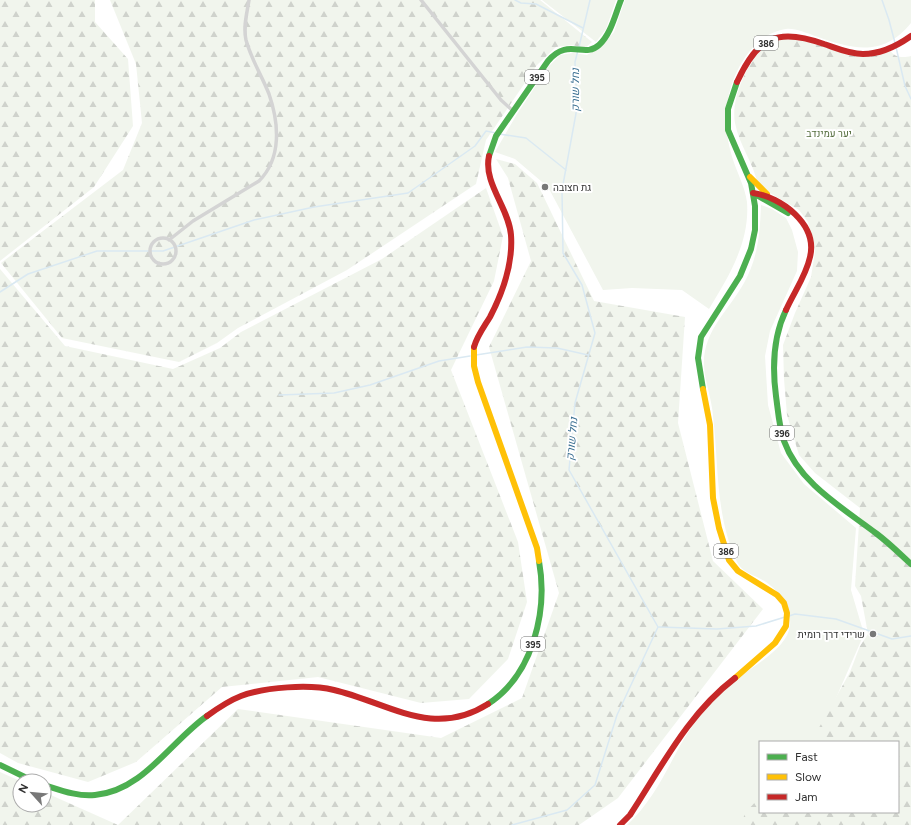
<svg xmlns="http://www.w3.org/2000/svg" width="911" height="825" viewBox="0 0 911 825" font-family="Figtree,Heebo,sans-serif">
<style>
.green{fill:#f1f5ed}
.forest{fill:url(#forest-firs)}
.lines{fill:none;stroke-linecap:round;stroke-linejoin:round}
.stream{stroke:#dae9f2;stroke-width:1.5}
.street{stroke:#d4d4d4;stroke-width:3.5}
.fast{stroke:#4caf50;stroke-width:6}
.slow{stroke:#ffc107;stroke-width:6}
.jam{stroke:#c62828;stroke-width:6}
.poi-dot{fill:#787878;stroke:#fff;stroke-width:1.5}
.labels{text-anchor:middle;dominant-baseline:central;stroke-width:4;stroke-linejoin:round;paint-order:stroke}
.shield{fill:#fff;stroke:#6e6e6e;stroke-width:1}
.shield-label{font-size:9px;font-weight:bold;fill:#303030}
.park-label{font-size:10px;fill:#536c3c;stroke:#fff}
.poi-label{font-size:10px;fill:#303030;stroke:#fff;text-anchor:start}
.water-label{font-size:11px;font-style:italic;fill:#3d7193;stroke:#fff}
</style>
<defs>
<pattern id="forest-firs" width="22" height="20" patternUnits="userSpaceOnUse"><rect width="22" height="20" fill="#f1f5ed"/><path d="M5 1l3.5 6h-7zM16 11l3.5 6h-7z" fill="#cfd2cc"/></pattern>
</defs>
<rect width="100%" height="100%" fill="#fff"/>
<!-- green -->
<path class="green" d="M542,0H616L606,29L596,42Z
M625,0H911V23C883,58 852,49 815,36C806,33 795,28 786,29C776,30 763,37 756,44C728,73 720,115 731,153C735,169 745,186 747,202C750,242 729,276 709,309L682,290L632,288L603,290L548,187L515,159L495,152L517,114L549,66L560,55L573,53L587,55L601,47L614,32Z
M761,205L772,209L786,218L792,230L798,252L797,271L770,331L765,356L768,405L781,453L804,484L856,528L851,590L864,634L829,714L813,742H760V805L746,825H627C652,802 665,773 681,744C693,723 710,703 727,687C744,670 788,651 790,625C792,609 779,591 766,582C756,575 743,574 737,562C715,515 719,466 713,416C712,399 705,383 704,366C702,332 729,310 744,283C758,258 760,233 761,205Z"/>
<!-- forest -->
<path class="forest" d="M0,0H95V22L128,59L133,126L94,187L0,261Z
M110,0H540L592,42L585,48L572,45L556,47L537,65L486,140L476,184L347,270L238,328L217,343L179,362L62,338L1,263L123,170L142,123L136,64Z
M791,37L849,54L890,50C894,58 904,58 911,56V825H741L745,813L760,797V812H898V742H811L850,672L860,646L868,634L861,596L855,586L860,508L815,473L799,455L787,415L784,379L783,345L795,313L811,277L815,252L808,222L799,210L758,186C754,163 739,145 735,123C730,98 750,53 773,41C778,38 785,38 791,37Z
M496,159L515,164L537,183L594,301L685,317L678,423L713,561L763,609L618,798L579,825H118L238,709L441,738L522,698L559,593L489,347L531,261L508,178Z
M486,188L503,236L494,281L451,370L518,542L527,602L508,659L469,699L421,703L318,677L222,687L136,762L88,782L18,763L0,753V269L65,346L173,369L220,348L241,332L382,259Z
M0,772L20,781V805H44V792L118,825H0Z"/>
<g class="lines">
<!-- stream -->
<path class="stream" d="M515,0L521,3L536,4L583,28
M882,0L889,20L895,43
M579,47L590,0
M896,47L905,86L911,99
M499,134L526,138L566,170
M0,292L28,274L97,251H163L254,220L314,207L408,193L475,146L486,131L496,133
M476,355L527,347L557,348L588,355
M279,395L334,393L370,385L439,361L470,356
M789,616L795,614L836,619L892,639L911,636
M659,627L717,629L756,626L785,617
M512,825L567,810L595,785L617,715L658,627L569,470L575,403L595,333L582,285L563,253L562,190L577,108L575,62L578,50"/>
<!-- street -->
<path class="street" d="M421,0L501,100L513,111
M150 251a13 13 0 1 1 26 0a13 13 0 1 1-26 0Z
M169,240L193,221L259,181C282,158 279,123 269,94C262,76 251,59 246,40C243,27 247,13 249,0"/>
<!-- fast -->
<path class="fast" d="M489,156L496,136L548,61C568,37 584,59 599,45C611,34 615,15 621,0
M753,193L788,213
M786,310C773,337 772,366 776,396C778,410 779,427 784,441C799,483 843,508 877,534C889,543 900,554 911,564
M703,389L698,358L701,337L740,276L751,249L755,230V206L751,183L728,130V109L737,82
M488,704C533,675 548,611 539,561
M0,765L33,781
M44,785C60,790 78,797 95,795C143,791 171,741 207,716"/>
<!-- slow -->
<path class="slow" d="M750,177L767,194
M474,347V366L478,382L537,548L539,561
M703,389L710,425L713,498L719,528L729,560L738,571L777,595L784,603L787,613L786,626L775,643L735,678"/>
<!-- jam -->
<path class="jam" d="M737,82C758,37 777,27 824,44C836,48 849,54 863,54C880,54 897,46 911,36
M753,193C781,197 818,224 810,257C806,276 794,292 786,310
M474,347C477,336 484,327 490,317C503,292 513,263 511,235C509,208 483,183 489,156
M207,716C218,708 228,701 241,696C266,687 309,684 334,690C389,703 433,739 488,704
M620,825L630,815C662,766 688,714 735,678"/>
</g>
<!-- markers -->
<g class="poi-dot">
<circle cx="545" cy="187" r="4"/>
<circle cx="873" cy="634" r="4"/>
</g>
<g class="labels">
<!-- shield labels -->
<g class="shield">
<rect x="754" y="36" width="24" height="14" rx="3"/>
<rect x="525" y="70" width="24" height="14" rx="3"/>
<rect x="770" y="426" width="24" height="14" rx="3"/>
<rect x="714" y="544" width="24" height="14" rx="3"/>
<rect x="521" y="637" width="24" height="14" rx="3"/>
</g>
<g class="shield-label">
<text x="766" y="43">386</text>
<text x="537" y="77">395</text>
<text x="782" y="433">396</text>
<text x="726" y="551">386</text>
<text x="533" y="644">395</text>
</g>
<!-- park labels -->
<g class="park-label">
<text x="829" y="133">יער עמינדב</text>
</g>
<!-- poi labels -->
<g class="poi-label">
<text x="553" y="187">גת חצובה</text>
<text x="865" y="634" text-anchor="end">שרידי דרך רומית</text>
</g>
<!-- water labels -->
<g class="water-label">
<text transform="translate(575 90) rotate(-90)">נחל שורק</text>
<text transform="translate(572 439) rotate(-85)">נחל שורק</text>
</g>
</g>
<!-- legend -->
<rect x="759" y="741" width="140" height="72" fill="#ffffff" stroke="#acacac"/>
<rect x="767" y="754" width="20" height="6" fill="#4caf50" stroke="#acacac"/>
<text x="795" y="761" font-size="12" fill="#303030">Fast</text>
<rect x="767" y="774" width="20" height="6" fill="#ffc107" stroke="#acacac"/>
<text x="795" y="781" font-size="12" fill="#303030">Slow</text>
<rect x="767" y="794" width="20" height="6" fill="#c62828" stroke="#acacac"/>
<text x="795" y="801" font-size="12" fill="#303030">Jam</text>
<!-- north arrow -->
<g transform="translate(32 793) rotate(297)"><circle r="19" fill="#ffffff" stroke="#acacac"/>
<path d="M0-3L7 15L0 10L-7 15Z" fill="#787878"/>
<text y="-6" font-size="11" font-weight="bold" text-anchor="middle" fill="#303030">N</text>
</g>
</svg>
